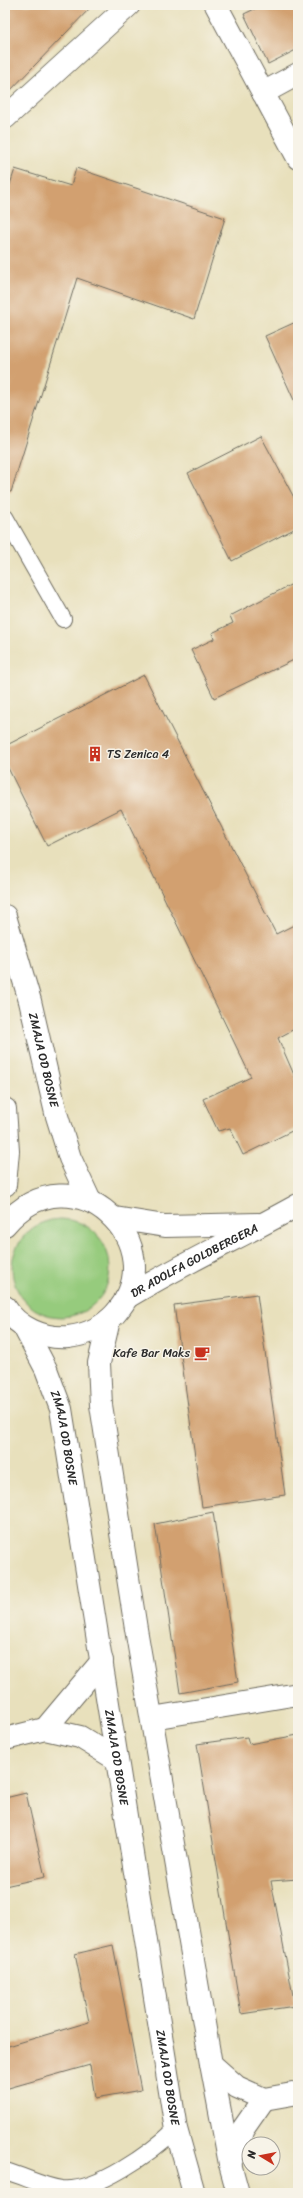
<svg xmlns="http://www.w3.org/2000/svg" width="303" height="2198" viewBox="0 0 303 2198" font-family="Sriracha,sans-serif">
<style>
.green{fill:#96cb7d;stroke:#607b54}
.building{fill:#d2a06f}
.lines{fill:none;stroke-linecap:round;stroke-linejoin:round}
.service-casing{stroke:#6d6a5e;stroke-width:18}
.minor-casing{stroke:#6d6a5e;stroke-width:24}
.secondary-casing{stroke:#6d6a5e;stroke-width:24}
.service{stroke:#fff;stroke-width:16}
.minor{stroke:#fff;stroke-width:22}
.secondary{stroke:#fff;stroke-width:22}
.labels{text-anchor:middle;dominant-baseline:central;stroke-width:3;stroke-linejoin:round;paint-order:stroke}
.poi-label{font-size:12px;fill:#2b2b2b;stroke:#f7f3e8;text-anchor:start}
.street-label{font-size:12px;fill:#2b2b2b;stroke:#f7f3e8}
</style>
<rect width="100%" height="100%" fill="#f7f3e8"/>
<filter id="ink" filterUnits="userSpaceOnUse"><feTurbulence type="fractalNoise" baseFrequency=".025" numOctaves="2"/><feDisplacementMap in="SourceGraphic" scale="8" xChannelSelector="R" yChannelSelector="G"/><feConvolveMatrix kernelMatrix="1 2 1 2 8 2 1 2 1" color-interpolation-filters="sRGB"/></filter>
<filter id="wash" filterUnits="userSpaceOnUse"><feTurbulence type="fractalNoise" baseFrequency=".012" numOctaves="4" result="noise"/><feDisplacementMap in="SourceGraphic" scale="16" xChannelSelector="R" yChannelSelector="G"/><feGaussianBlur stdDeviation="0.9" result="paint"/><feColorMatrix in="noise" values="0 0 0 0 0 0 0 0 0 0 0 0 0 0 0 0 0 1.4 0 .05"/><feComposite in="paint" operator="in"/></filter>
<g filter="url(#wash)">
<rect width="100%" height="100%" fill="#e8e0bc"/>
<!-- green -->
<path class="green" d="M12 1268a49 49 0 1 1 98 0a49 49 0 1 1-98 0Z"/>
<g id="blocks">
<!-- building -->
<path class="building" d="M5,5H93L5,96Z
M263,5H298V49L268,64L244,14Z
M76,168L225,218L194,319L77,278L11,492L5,491V200L15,169L71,186Z
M298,321V409L265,336Z
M261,436L298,505V527L232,561L188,473Z
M298,581V658L214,698L191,650L214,639L212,633L233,623L230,616Z
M144,675L276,934L298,923V1027L278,1038L298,1084V1128L243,1155L230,1128L218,1131L203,1099L251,1077L121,809L47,846L5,762V746Z
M257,1294L285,1495L202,1507L174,1305Z
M213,1512L238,1682L180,1693L155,1524Z
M298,1735V1879L271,1881L295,2006L241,2014L197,1744L247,1737L249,1744Z
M26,1793L45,1877L5,1886V1798Z
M113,1945L141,2090L95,2098L90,2065L5,2089V2047L89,2022L75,1954Z"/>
</g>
</g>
<g filter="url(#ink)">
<use href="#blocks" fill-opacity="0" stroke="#6d6a5e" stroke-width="1"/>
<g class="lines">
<defs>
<path id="service" d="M5,517L63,619
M5,2171C24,2176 41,2186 61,2189C96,2193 152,2152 176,2129"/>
<g id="minor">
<path d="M216,5L298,158"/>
<path d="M263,93L298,74"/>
<path d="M5,118L129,5"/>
<path d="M115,1218L165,1226L258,1224"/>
<path id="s1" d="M126,1298C181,1264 241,1237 298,1205"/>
<path d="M152,1718L298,1694"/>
<path d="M45,1729L102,1661"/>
<path d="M5,1739L45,1729L80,1737L116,1759"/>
<path d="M211,2064L237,2087L264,2099L298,2093"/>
<path d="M230,2164L243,2129L264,2099"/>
</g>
<g id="secondary">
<path id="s2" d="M5,916L30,1001L56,1113L70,1158L90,1201"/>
<path d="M5,1109L8,1151L5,1185"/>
<path d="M5,1225C73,1145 177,1246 115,1314C103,1327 86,1335 68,1337C44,1339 18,1328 5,1307"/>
<path d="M109,1320L99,1363L101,1405L136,1629L211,2064L230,2164L238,2193"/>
<path id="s3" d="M24,1327L46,1369L61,1409L176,2129L194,2193"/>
</g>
</defs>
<!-- service casing -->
<use href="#service" class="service-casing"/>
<!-- minor casing -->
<use href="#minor" class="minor-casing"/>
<!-- secondary casing -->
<use href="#secondary" class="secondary-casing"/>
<!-- service -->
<use href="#service" class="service"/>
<!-- minor -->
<use href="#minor" class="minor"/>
<!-- secondary -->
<use href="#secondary" class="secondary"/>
</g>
</g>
<!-- icons -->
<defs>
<symbol id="building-bare" viewBox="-9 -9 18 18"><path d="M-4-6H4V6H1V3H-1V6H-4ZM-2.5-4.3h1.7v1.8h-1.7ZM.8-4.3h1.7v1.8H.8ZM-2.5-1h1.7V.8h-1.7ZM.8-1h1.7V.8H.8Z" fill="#c8321e" stroke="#f7f3e8" stroke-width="2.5" paint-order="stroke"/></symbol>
<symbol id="cafe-bare" viewBox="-9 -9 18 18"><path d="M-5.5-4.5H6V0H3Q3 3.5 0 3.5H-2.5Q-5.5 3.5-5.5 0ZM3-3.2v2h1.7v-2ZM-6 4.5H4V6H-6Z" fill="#c8321e" stroke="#f7f3e8" stroke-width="2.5" paint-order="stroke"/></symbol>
</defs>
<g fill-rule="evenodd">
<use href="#building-bare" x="84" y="743" width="22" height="22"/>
<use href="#cafe-bare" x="191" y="1342" width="22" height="22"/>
</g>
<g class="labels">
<!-- poi labels -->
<g class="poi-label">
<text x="107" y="754">TS Zenica 4</text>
<text x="190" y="1353" text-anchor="end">Kafe Bar Maks</text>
</g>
<!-- street labels -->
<g class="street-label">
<text stroke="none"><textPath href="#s2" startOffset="149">ZMAJA OD BOSNE</textPath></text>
<text stroke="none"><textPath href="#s1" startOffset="78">DR ADOLFA GOLDBERGERA</textPath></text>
<text stroke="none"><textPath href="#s3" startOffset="119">ZMAJA OD BOSNE</textPath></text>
<text stroke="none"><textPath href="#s3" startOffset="443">ZMAJA OD BOSNE</textPath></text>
<text stroke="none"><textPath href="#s3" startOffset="767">ZMAJA OD BOSNE</textPath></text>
</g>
</g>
<!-- margin -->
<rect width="303" height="2198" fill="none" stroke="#f7f3e8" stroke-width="20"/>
<!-- north arrow -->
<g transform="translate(261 2156) rotate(280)"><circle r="19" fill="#f7f3e8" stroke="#a5a39c"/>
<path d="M0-3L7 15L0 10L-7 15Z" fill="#c8321e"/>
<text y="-6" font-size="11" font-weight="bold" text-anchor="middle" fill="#2b2b2b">N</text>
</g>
</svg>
